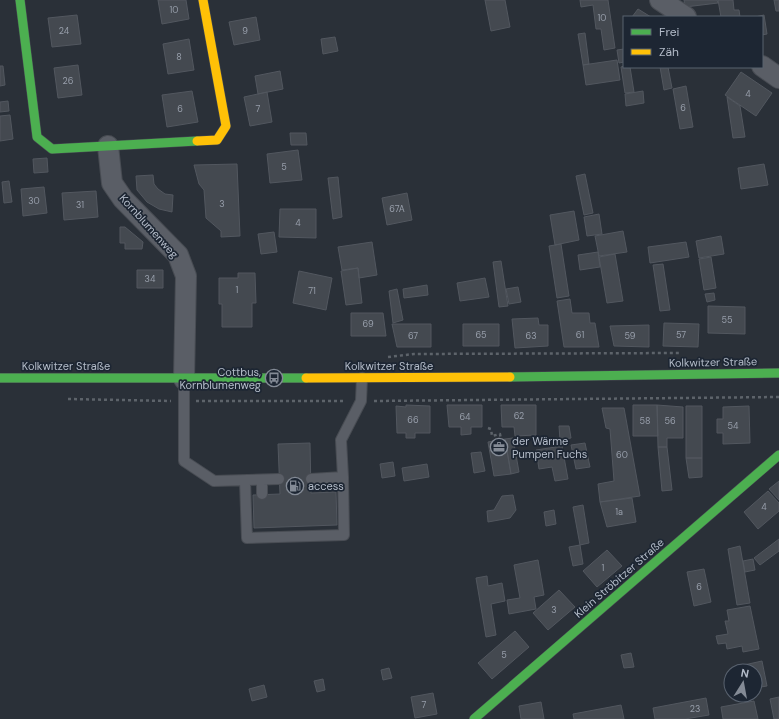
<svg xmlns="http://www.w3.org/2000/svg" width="779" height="719" viewBox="0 0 779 719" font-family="'DM Sans',sans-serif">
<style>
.building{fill:#444950;stroke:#52575f}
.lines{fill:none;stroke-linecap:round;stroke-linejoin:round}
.lane-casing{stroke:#484c53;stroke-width:12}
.street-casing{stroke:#484c53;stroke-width:22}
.fast-casing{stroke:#484c53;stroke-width:10}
.slow-casing{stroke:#484c53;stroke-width:10}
.path{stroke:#5d636a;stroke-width:2.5;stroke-dasharray:3 3;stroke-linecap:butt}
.lane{stroke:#5a5e66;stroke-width:10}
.street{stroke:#5a5e66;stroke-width:20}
.fast{stroke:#4caf50;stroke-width:9}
.slow{stroke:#ffc107;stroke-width:9}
.labels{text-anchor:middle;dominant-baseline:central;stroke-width:3.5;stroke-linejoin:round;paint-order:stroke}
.number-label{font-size:9px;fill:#989fab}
.street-label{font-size:11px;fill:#b4bcc9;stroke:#1d2633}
.poi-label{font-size:11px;fill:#b4bcc9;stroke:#1d2633;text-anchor:start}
</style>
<rect width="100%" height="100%" fill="#2a3038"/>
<!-- building -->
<path class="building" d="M158,0H186L189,19L162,24Z
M485,0H505L510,27L491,31Z
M580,0H608L615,48L604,50L601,29H596L593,5L581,7Z
M684,0H717L718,3L685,7Z
M718,0H733L734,10H739L740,17H721Z
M774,0H779V11H776Z
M638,9L651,17H632Z
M77,15L81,44L52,47L48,18Z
M764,15L767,34L762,35V17H755Z
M256,17L260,40L234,45L229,22Z
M585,33L589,64L583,65L578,34Z
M335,37L338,51L323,54L321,39Z
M189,39L194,70L168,74L163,44Z
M624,49V62L619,63L617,50Z
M617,60L620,80L586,85L583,65Z
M78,65L82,95L58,98L54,68Z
M0,66H3L5,85L0,86Z
M624,66L630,67L634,92L625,93L621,67Z
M660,67H668L672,88L664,90Z
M280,71L283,89L258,94L255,76Z
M741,72L772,93L756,116L725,95Z
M686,86L693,127L680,129L673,89Z
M192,91L198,122L167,127L162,95Z
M643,91L644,103L626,106L625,94Z
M267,92L272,122L250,126L244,97Z
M727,97L740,106L745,137L733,138Z
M8,101L9,111L0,112V102Z
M10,115L13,139L0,141V116Z
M290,133H306L307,145H291Z
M298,150L302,180L270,183L267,154Z
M47,158L48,172L34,173L33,159Z
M237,164L240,236L221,237V231L206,218L204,190L199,184L194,165Z
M764,164L768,185L741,189L738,168Z
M585,174L593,213L584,215L576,176Z
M153,175L154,184L158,189L165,194L173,195L172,212L159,209L147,202L137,190L136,176Z
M338,177L342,217L333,219L328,178Z
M9,181L12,202L4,203L2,182Z
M44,187L47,213L23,216L21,189Z
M96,191L98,217L64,220L62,193Z
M407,193L412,220L387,225L382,198Z
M280,209H316V238L279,237Z
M574,211L579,240L555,245L550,215Z
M599,214L602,234L587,236L584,217Z
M120,227H125L143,242L142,249H125V243H120Z
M623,231L627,252L599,256L595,236Z
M274,232L277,252L261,254L258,234Z
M721,236L724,254L699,258L696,241Z
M372,242L377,275L359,278L358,268L342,270L338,247Z
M686,242L689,257L650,263L648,247Z
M561,244L569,296L557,298L549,246Z
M598,252L600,267L580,270L578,255Z
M615,254L623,301L607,303L599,257Z
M711,257L716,288L704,290L699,259Z
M501,261L508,306L499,307L493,262Z
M663,264L670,310L660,311L653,265Z
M358,268L362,303L346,305L341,271Z
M137,270H163V288H137Z
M299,271L332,278L326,310L293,303Z
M238,273H255L256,303H252V327H222V304H219V278H238Z
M485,278L489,297L460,301L457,283Z
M427,285L428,295L404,298L403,289Z
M518,287L521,302L509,304L506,289Z
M397,289L403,320L393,323L389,291Z
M714,293L715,300L707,302L705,294Z
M570,299L572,313H589L590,323H595L599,347H564L557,301Z
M708,306L745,307V334L708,333Z
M351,313H383L386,336H351Z
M538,318L539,325H548V346L515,348L512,319Z
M664,323L699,324L698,347L663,346Z
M392,324H431V347H397Z
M463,324H499V346H463Z
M649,325V347L614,346L610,326Z
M406,405L430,406V433H415V438H406V433H397L396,406L406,407Z
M447,405H482V427H471V434L461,435V427H449Z
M501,405H536V435L515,436L514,427H502Z
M633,405H657L658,436H633Z
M657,405L683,407V438H667V447H658Z
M686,406H702V458H686Z
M749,406L750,443L723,444V433H717V419H723V407Z
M602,408H624L640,496L600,502L598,484L614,481L610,429L606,428Z
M559,426H569L571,438L560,440Z
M513,438L519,472L511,474L505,439Z
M505,439L511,474L494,476L488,442Z
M310,443L311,493L336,492L337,525L254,528L253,495L280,494L278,444Z
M585,443L590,467L576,469L571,445Z
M562,446L568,479L555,481L552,467L539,469L536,450Z
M658,447H667L672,490L662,491Z
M481,452L485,471L474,473L471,453Z
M686,458H702V477L689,478Z
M393,462L395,476L382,478L380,464Z
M427,464L429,477L404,481L402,468Z
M779,481V500L769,489Z
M768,491L779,503V511L758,529L744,512Z
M513,495L516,510L510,518L488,522L487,511L494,510L502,496Z
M632,498L636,522L607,527L600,502Z
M583,505L589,543L580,545L573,507Z
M554,510L556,524L546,526L544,512Z
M779,539V551L760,565L754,558Z
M580,545L583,564L573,566L569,547Z
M740,546L750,603L737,605L728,549Z
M607,550L622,566L597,587L583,571Z
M753,559L755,570L745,572L743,561Z
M538,560L544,595L534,597L536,609L509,614L507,600L520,598L514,565Z
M704,569L711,602L694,606L687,572Z
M487,576L488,586L502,583L505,601L491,604L496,635L486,637L476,578Z
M559,590L575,607L548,630L533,613Z
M750,606L759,649L743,652L742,646L727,649L726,643L718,644L716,636L728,634L725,621H729L727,610Z
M515,631L529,647L492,679L478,663Z
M631,653L634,667L624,668L621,655Z
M762,661L767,686L755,688V671H746L744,665Z
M389,668L392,678L383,680L381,670Z
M323,679L325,690L317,692L314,681Z
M264,685L267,697L252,701L249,689Z
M433,693L437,714L415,718L411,697Z
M779,697V719H774L770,699Z
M706,698L709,715L685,719H655L653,708Z
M754,701L758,719H723L721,707Z
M541,702L544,719H521L519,706Z
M621,705L624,719H574L573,714Z"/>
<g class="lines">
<defs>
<path id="lane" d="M184,379V461L214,481L279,479
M311,479L343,477L341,440L361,401L362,378
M262,480V494
M245,481L247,538L344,535L343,477"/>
<path id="street" d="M660,0L686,17
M762,66L779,78
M108,146L112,183L123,199L178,255L186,276L184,379"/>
<path id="fast" d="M20,0L37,137L52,149L197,141
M510,377L779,373
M0,378H306
M474,719L779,455"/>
<path id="slow" d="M197,141L217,140L226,126L203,0
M306,378L510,377"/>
</defs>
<!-- lane casing -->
<use href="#lane" class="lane-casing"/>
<!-- street casing -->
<use href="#street" class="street-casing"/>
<!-- fast casing -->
<use href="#fast" class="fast-casing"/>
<!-- slow casing -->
<use href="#slow" class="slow-casing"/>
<!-- path -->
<path class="path" d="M388,357L414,354L681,353
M68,399L171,401
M196,401H345
M374,401L779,397
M488,428L491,429L492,436L500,434L501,440"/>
<!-- lane -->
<use href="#lane" class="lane"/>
<!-- street -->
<use href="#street" class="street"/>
<!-- fast -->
<use href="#fast" class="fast"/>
<!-- slow -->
<use href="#slow" class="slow"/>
</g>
<!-- icons -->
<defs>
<symbol id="bus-ring" viewBox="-11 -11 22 22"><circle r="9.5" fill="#1d2633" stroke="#848b96" stroke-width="1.5"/><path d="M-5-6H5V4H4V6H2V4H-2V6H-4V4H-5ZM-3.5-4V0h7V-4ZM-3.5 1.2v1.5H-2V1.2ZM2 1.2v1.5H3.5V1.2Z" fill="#848b96"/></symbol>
<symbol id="office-ring" viewBox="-11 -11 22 22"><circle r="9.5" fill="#1d2633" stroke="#848b96" stroke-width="1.5"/><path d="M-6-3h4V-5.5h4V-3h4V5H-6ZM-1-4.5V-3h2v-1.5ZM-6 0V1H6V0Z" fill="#848b96"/></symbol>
<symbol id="fuel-ring" viewBox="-11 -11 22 22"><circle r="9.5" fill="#1d2633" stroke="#848b96" stroke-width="1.5"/><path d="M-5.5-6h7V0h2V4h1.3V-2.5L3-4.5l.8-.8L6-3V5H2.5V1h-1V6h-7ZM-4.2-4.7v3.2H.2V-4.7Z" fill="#848b96"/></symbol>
</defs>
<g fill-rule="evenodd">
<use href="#bus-ring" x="264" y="368" width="20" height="20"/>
<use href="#office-ring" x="489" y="437" width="20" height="20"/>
<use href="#fuel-ring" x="285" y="476" width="20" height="20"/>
</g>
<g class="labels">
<!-- number labels -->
<g class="number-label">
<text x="174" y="10">10</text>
<text x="602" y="18">10</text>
<text x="64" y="31">24</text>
<text x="245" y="31">9</text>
<text x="179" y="57">8</text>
<text x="68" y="81">26</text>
<text x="748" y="94">4</text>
<text x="683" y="108">6</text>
<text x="180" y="109">6</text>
<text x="258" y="109">7</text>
<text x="284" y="167">5</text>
<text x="34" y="201">30</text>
<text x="222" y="204">3</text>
<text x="80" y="205">31</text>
<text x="397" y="209">67A</text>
<text x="298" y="223">4</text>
<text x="150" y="279">34</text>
<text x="237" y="290">1</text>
<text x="312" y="291">71</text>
<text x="727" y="320">55</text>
<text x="368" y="324">69</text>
<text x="481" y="335">65</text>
<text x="580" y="335">61</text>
<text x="681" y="335">57</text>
<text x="413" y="336">67</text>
<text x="531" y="336">63</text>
<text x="630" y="336">59</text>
<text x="519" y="416">62</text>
<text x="465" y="417">64</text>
<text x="413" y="420">66</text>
<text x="645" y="421">58</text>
<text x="670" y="421">56</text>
<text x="733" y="426">54</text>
<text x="622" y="455">60</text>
<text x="764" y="507">4</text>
<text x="619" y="512">1a</text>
<text x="603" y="568">1</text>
<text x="699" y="587">6</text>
<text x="554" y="610">3</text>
<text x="504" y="655">5</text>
<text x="424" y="705">7</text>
<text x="695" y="709">23</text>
</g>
<!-- street labels -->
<g class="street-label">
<text transform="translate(149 226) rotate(48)">Kornblumenweg</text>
<text transform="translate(713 362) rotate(-1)">Kolkwitzer Straße</text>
<text x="66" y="366">Kolkwitzer Straße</text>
<text x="389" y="366">Kolkwitzer Straße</text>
<text transform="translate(619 578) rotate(-41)">Klein Ströbitzer Straße</text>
</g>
<!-- poi labels -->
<g class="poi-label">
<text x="261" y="372" text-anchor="end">Cottbus,<tspan x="261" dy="13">Kornblumenweg</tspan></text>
<text x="512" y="441">der Wärme<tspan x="512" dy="13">Pumpen Fuchs</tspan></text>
<text x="308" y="486">access</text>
</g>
</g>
<!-- legend -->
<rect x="623" y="16" width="140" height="52" fill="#1d2633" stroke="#59626f"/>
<rect x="631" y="29" width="20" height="6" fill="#4caf50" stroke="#59626f"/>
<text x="659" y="36" font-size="12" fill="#b4bcc9">Frei</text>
<rect x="631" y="49" width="20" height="6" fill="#ffc107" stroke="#59626f"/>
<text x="659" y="56" font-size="12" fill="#b4bcc9">Zäh</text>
<!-- north arrow -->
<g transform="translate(743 683) rotate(11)"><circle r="19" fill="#1d2633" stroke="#59626f"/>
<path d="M0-3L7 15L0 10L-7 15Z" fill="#848b96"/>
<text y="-6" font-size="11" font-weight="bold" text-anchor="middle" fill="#b4bcc9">N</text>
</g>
</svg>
